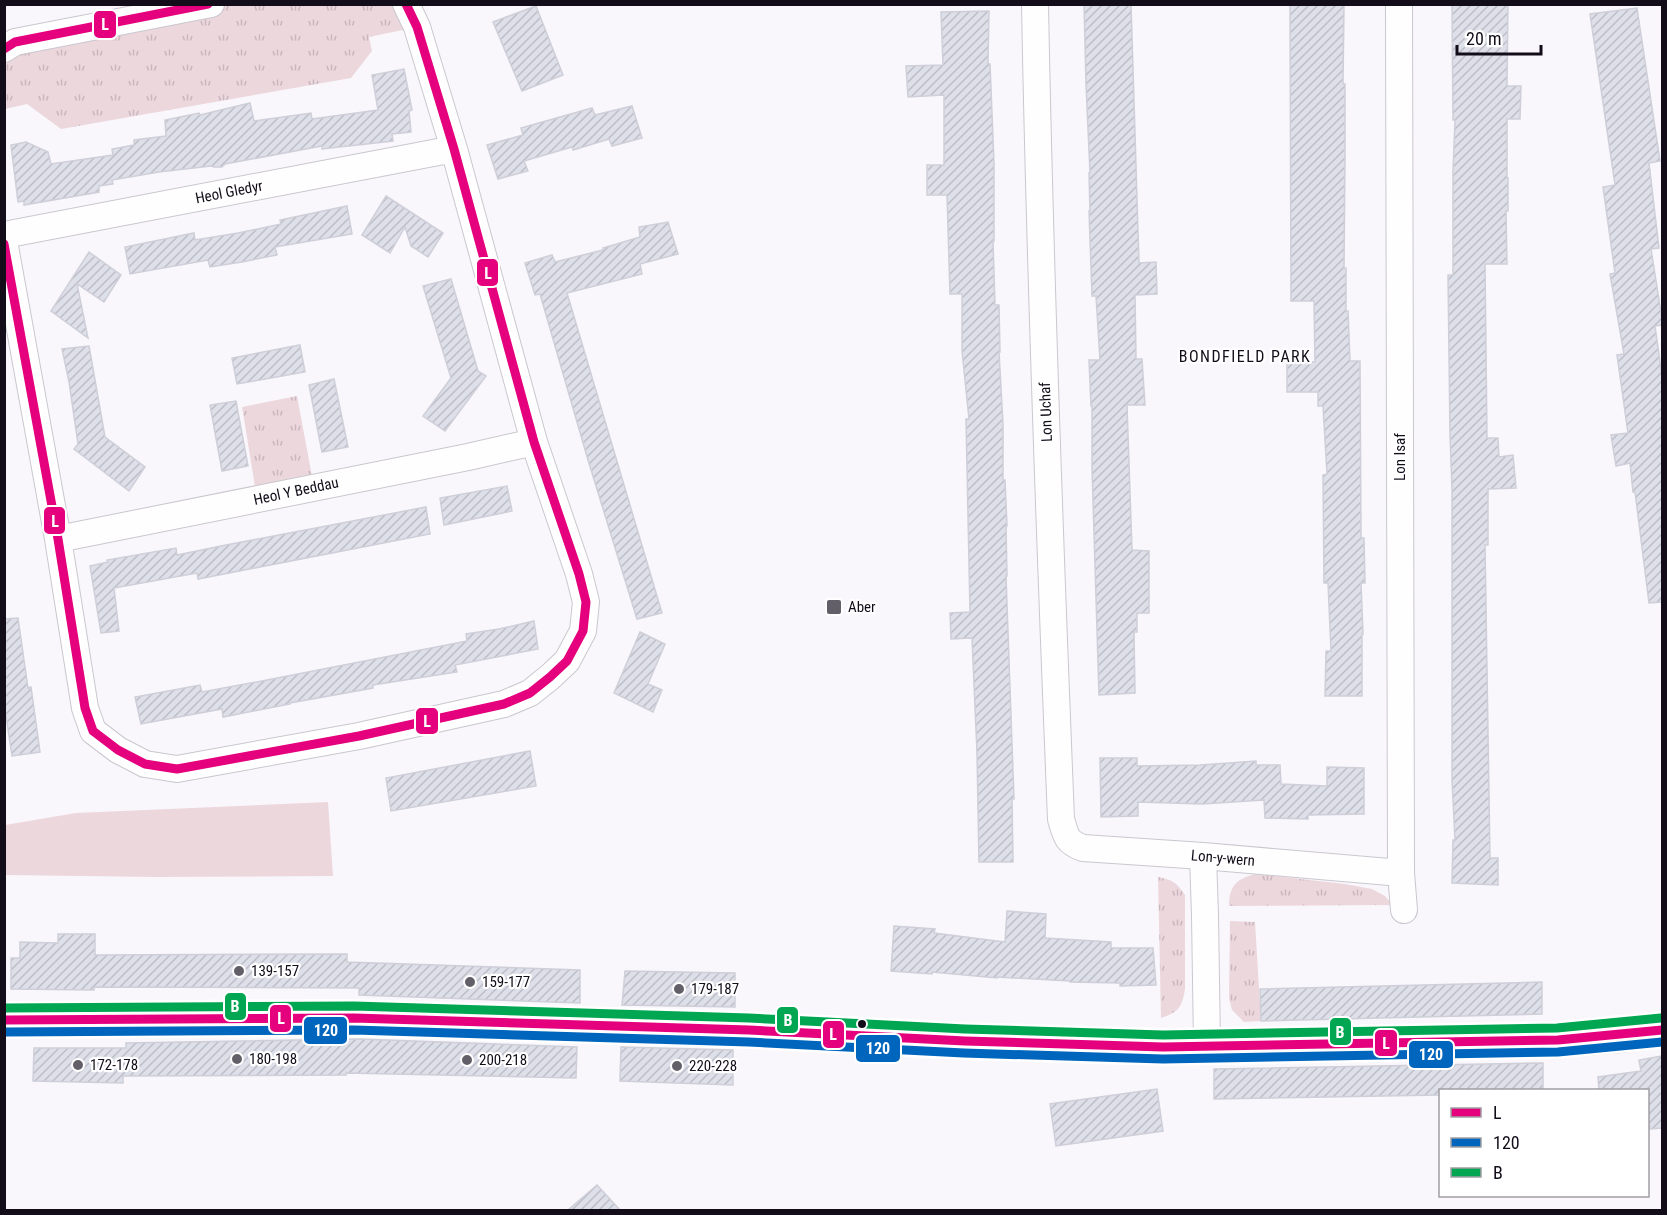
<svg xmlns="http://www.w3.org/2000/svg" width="1667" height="1215" viewBox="0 0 1667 1215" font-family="'Roboto Condensed',sans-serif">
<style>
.grass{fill:url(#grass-tufts)}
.garden{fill:#ecd7dd}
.building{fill:url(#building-hatch);stroke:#cecfd8;stroke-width:1.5}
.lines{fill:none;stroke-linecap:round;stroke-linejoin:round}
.street-casing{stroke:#cac7cf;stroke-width:28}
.secondary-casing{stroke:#cac7cf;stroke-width:36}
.street{stroke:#fefeff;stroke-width:26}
.secondary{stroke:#fefeff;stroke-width:33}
.bus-1-casing{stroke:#fff;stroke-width:14}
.bus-2-casing{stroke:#fff;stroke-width:14}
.bus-3-casing{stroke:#fff;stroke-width:14}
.bus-1{stroke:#e5007d;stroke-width:9}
.bus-2{stroke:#0065bd;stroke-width:9}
.bus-3{stroke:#00a651;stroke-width:9}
.poi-dot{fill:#635f68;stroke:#fff;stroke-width:2}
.bus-dot{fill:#120d19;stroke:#fff;stroke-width:2}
.labels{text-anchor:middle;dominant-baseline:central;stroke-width:4.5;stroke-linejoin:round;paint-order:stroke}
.street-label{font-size:15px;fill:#120d19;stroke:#fff}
.poi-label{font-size:15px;fill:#120d19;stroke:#fff;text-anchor:start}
.neighbourhood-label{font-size:16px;letter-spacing:1.5px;fill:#120d19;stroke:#fff}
.line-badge{stroke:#fff;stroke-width:2}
.badge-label{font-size:16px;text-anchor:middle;font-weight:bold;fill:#fff}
</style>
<defs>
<pattern id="grass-tufts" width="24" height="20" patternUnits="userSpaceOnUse" patternTransform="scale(1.5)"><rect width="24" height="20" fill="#ecd7dd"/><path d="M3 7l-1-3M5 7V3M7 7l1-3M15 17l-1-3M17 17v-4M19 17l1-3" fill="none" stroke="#c9b7bd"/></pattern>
<pattern id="building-hatch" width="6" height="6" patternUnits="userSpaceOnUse" patternTransform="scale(1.5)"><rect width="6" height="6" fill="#dddfe9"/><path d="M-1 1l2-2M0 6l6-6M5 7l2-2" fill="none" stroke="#bdbec7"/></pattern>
</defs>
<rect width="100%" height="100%" fill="#f9f7fc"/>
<!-- grass -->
<path class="grass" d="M211,5H406L417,27L369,37L372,51L351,78L61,129L27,104L5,109L4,49Z
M297,396L314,487L257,499L242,407Z
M1256,874L1345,884L1372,889L1385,896L1393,905L1229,906C1229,886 1237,878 1256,874Z
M1158,877C1173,880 1177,883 1185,895V989C1182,1007 1179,1012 1161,1018Z
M1230,921L1255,922L1261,1021L1244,1022L1232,1010L1229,998Z"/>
<!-- garden -->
<path class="garden" d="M328,802L333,876L157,877L5,875V825L76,813Z"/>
<!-- building -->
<path class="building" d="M1084,4H1131L1139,263L1156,262L1157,294L1135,295L1136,359H1142L1145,405H1127L1132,550L1149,551V613H1137V632H1134L1135,693L1099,695L1092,468V406H1091L1089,360H1100L1096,296H1092L1089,211H1090L1089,173H1090L1086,84Z
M1290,4H1344L1343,84H1345V156L1344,268H1346V311H1348L1350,361H1360L1361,538H1364L1365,583H1361L1363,634H1362V696H1325L1326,651H1331L1328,583H1324L1323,475L1327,474L1323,406H1318V392H1287V362H1315L1314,301H1291Z
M1452,4H1508L1507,86H1521L1520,119H1507V178H1508V211H1506L1507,264H1485L1487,438H1498L1499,457L1513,455L1516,488L1488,489V545H1485L1490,858H1498V885L1452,883L1453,840H1455L1452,780V489L1450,435L1448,275H1453V171L1455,120H1453Z
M536,6L563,75L522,91L493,22Z
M1637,8L1660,161L1649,163L1659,248L1651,249L1662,319V325L1655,326L1662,376V602L1649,603L1635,492H1633L1630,463L1616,466L1611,435L1628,433L1617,355L1624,354L1610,274L1615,273L1603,187L1615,185L1590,14Z
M989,11L988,64H990L994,163V241H993L995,305H999L1000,352H999L1003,424V480H1005L1007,526H1006L1007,576H1006L1014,799H1012L1013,862H979L977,753L972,638L951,639L950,613L970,612L966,419H969L962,351V294H950L947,195H927V165H944V95L908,97L906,66L943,65L941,12Z
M404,69L412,110L409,111L411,132L392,134L393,141L322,149V146L225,164L222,167H214L211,166L159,172L112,180L113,184L99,186V192L24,205V201L18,202L11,145L26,142L48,152L51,164L113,155L112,149L134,145V140L166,136L165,120L199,113L200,115L250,103L254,121L311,113L312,119L378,110L372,75Z
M632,106L642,138L612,146L609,139L573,150L572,147L524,161L528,171L498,179L487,145L523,135L521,128L592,108L595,115Z
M386,196L443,233L428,257L411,246L405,227L390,253L362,235Z
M347,206L352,234L275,247L277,255L242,262L210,267L208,260L130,274L125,247L194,233L195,240L238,233L281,224L280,220Z
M668,222L678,254L640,264L642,274L567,293L662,613L637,619L588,460L540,294L535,295L525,263L552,255L555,262L603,250V248L640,237L639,227Z
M89,252L121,275L104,302L77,284L88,338L51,311Z
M451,279L478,371L486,376L445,431L423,416L451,378L423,286Z
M300,345L305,372L237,384L232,358Z
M89,346L105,437L145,467L129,491L74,449L78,444L69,382L62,349Z
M334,379L348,447L322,452L309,385Z
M236,401L248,466L222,471L210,405Z
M507,486L512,511L444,525L440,498Z
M426,507L430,534L198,579L197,573L114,588L119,631L101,633L90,566L108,562L107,560L176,548L177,555L226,545Z
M18,618L28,688L31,687L40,752L12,756L4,703V619Z
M534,621L538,649L455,665L457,672L373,685V688L290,703V704L223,717L222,709L141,724L135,697L200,685L202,692L267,680L467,641L466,634L499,629Z
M640,632L665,644L648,684L662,690L653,712L614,693Z
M530,751L536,786L391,811L386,778Z
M1100,758H1137V766L1200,765L1256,761V765H1280L1281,784L1327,786V767L1364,768V814L1308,815V819L1265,818L1264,800L1202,804L1138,802V816L1101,817Z
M1007,911L1046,914L1045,938L1111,942V948H1153L1156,985L1120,986V983L1070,982V981L997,977V978L932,972V974L891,971L894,926L935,929L934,933L1005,942Z
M58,934H95V955L347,954V962L580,970V1003L359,995V988L94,987V990L11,989V958H20V942L58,943Z
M625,971L735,973V1007L622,1005Z
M1542,982V1014L1261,1021L1260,989Z
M359,1039L577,1047L576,1078L346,1073V1075L123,1076V1083L33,1081L34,1048H126V1043Z
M621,1047L733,1050V1085L620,1081Z
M1662,1056V1128L1650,1129L1647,1116V1090H1599L1598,1077L1641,1071L1639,1060Z
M1543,1063V1090H1440V1095L1214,1099V1069Z
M1157,1089L1163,1131L1056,1146L1050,1104Z
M597,1185L620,1210H568Z"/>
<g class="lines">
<defs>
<path id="street" d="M1035,4C1040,276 1050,548 1061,819C1066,836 1066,842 1083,848L1203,856L1401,873
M1399,4L1401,873L1404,910
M4,49L15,42L211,4
M4,235L454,149
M4,241L58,539L85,708L93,731L118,750L145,764L177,769L359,736L504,704L530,693L550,677L567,661L583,631L586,602L579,574L534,442L454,149L417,27L406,4
M58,539L468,457L534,442
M1203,856L1205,915L1207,1046"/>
<path id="secondary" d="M4,1020L354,1018L749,1030L965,1041L1163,1047L1558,1040L1622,1035L1662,1030"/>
</defs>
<!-- street casing -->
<use href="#street" class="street-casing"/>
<!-- secondary casing -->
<use href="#secondary" class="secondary-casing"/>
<!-- street -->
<use href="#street" class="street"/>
<!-- secondary -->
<use href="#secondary" class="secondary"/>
<defs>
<path id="bus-1" d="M4,49L15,42L208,4
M4,244L58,539L85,708L93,731L118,750L145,764L177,769L359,736L504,704L530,693L550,677L567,661L583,631L586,602L579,574L534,442L454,149L417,27L406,4
M4,1020L354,1018L749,1030L965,1041L1163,1047L1558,1040L1662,1030"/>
<path id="bus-2" d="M4,1032L354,1030L749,1042L964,1053L1163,1059L1558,1052L1662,1042"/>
<path id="bus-3" d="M4,1008L354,1006L749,1018L965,1029L1163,1035L1557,1028L1661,1018"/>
</defs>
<!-- bus-1 casing -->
<use href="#bus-1" class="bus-1-casing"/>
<!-- bus-2 casing -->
<use href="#bus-2" class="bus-2-casing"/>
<!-- bus-3 casing -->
<use href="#bus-3" class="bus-3-casing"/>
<!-- bus-1 -->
<use href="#bus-1" class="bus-1"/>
<!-- bus-2 -->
<use href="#bus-2" class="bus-2"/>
<!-- bus-3 -->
<use href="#bus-3" class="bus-3"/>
</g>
<!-- markers -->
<g class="poi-dot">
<rect x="826" y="599" width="16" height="16" rx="3"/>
<circle cx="239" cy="971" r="6"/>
<circle cx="470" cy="982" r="6"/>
<circle cx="679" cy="989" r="6"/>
<circle cx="237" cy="1059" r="6"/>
<circle cx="467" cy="1060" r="6"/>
<circle cx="78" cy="1065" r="6"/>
<circle cx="677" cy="1066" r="6"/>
</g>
<circle class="bus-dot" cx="862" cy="1024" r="5"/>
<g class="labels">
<!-- street labels -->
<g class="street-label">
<text transform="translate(229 192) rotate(-11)">Heol Gledyr</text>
<text transform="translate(1046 412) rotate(-92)">Lon Uchaf</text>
<text transform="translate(1400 457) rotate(-90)">Lon Isaf</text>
<text transform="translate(296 491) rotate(-12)">Heol Y Beddau</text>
<text transform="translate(1223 858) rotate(5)">Lon-y-wern</text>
</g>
<!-- poi labels -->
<g class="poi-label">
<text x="848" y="607">Aber</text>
<text x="251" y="971">139-157</text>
<text x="482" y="982">159-177</text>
<text x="691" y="989">179-187</text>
<text x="249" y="1059">180-198</text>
<text x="479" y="1060">200-218</text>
<text x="90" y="1065">172-178</text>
<text x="689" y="1066">220-228</text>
</g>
<!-- neighbourhood labels -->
<g class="neighbourhood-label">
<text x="1245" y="356">BONDFIELD PARK</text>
</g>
</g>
<g class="line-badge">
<rect x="93" y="10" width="24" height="29" rx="6" fill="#e5007d"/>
<rect x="476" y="258" width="23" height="29" rx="6" fill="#e5007d"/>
<rect x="43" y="506" width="23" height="29" rx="6" fill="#e5007d"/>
<rect x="415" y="707" width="24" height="28" rx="6" fill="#e5007d"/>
<rect x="224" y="992" width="23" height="29" rx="6" fill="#00a651"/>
<rect x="269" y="1004" width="23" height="29" rx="6" fill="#e5007d"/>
<rect x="776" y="1006" width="23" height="28" rx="6" fill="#00a651"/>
<rect x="303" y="1016" width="45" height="29" rx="6" fill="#0065bd"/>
<rect x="1329" y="1017" width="23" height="29" rx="6" fill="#00a651"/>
<rect x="822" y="1020" width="23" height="29" rx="6" fill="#e5007d"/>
<rect x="1374" y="1029" width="24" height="28" rx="6" fill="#e5007d"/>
<rect x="855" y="1034" width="46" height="29" rx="6" fill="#0065bd"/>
<rect x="1408" y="1040" width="46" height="29" rx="6" fill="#0065bd"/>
</g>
<g class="badge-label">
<text x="105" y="30">L</text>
<text x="488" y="279">L</text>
<text x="55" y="527">L</text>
<text x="427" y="727">L</text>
<text x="235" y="1012">B</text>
<text x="281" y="1024">L</text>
<text x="788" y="1026">B</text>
<text x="326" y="1036">120</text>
<text x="1340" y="1038">B</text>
<text x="833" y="1040">L</text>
<text x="1386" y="1049">L</text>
<text x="878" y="1054">120</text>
<text x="1431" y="1060">120</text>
</g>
<!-- border -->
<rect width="1667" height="1215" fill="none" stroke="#120d19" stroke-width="12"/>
<!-- legend -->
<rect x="1439" y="1089" width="210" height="108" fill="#ffffff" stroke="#a09ea3" stroke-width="1.5"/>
<rect x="1451" y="1108" width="30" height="9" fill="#e5007d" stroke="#a09ea3" stroke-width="1.5"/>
<text x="1493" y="1119" font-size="18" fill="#120d19">L</text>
<rect x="1451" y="1138" width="30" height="9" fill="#0065bd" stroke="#a09ea3" stroke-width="1.5"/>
<text x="1493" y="1149" font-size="18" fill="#120d19">120</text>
<rect x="1451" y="1168" width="30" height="9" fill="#00a651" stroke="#a09ea3" stroke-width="1.5"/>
<text x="1493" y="1179" font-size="18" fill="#120d19">B</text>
<!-- scale -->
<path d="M1457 45v9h84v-9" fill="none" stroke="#120d19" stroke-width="3"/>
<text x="1466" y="45" font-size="18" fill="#120d19" stroke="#ffffff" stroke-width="4.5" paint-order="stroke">20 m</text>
</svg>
